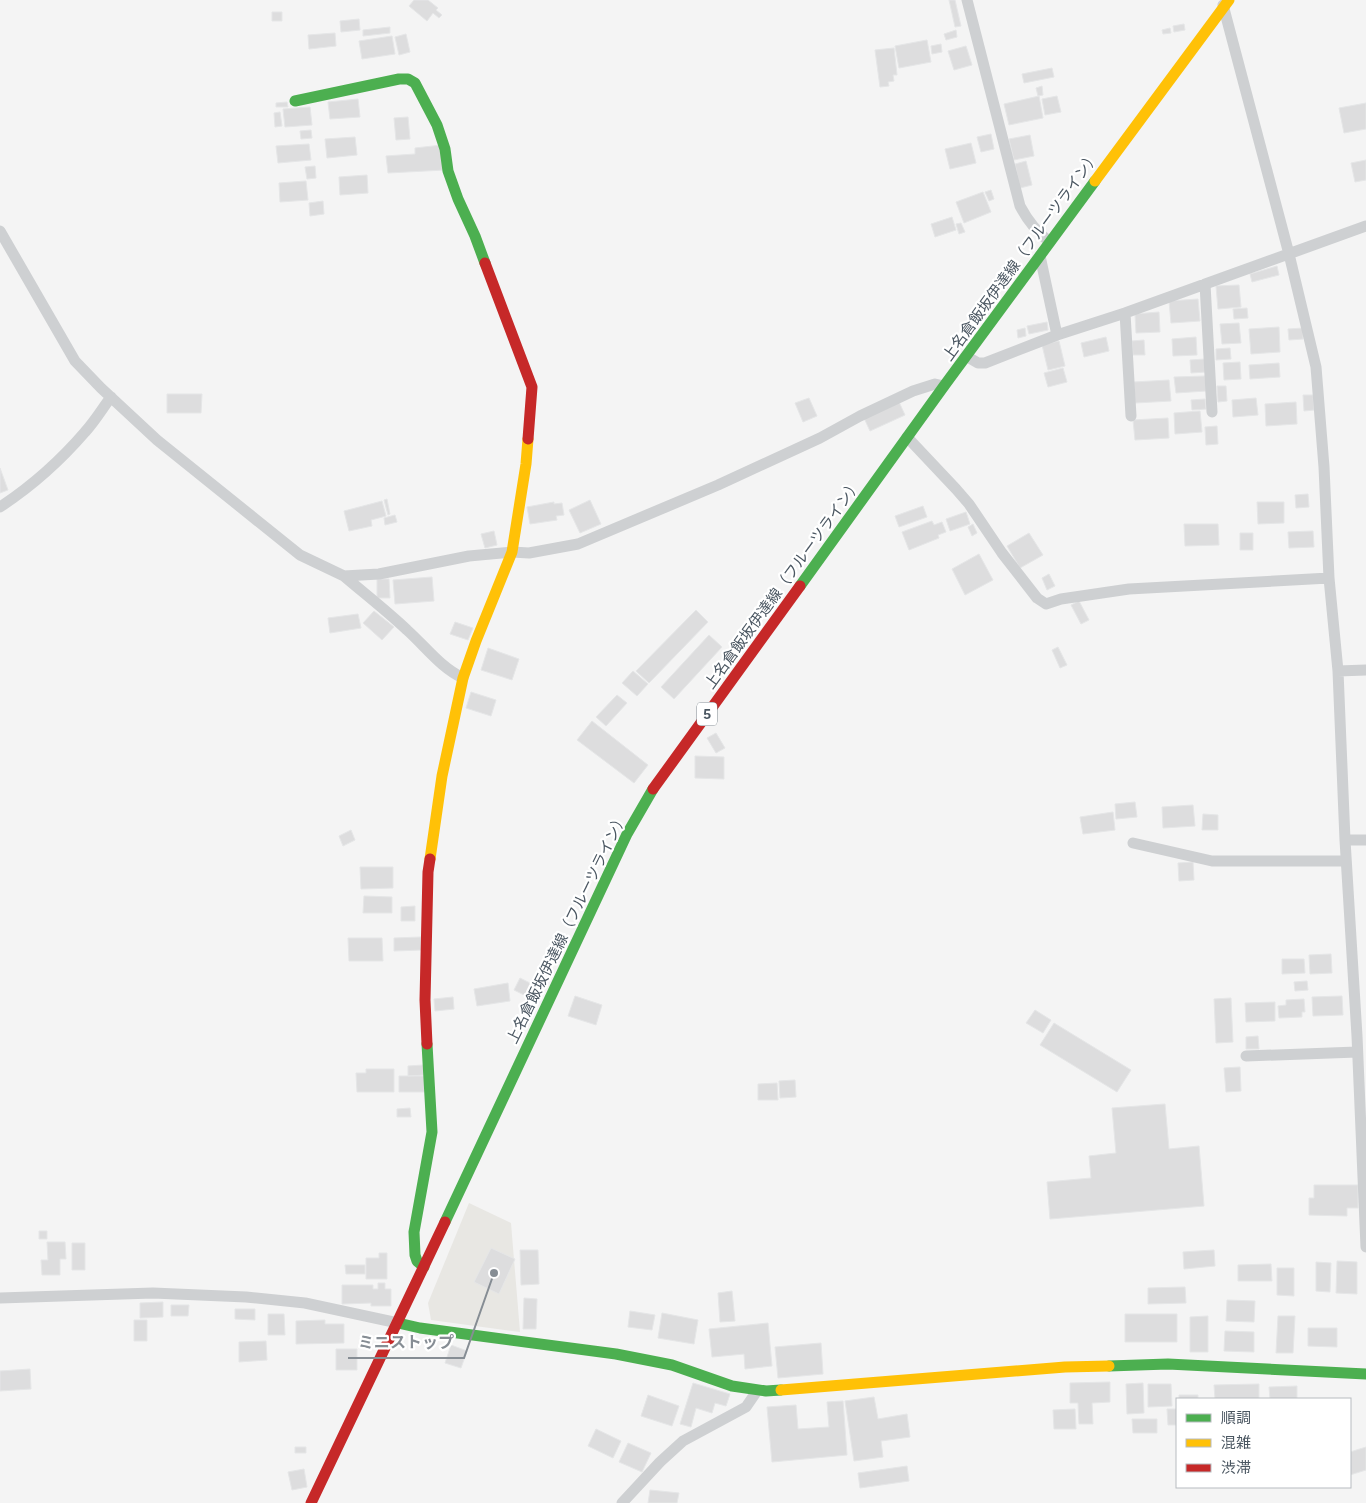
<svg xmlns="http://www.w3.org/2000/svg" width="1366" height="1503" viewBox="0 0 1366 1503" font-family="Figtree,'Noto Sans JP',sans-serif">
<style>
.commercial{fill:#e8e7e3}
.building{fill:#ddddde;stroke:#e5e6e7}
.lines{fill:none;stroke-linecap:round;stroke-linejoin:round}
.street{stroke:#ced0d2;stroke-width:11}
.fast{stroke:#4caf50;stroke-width:11}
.slow{stroke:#ffc107;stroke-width:11}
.jam{stroke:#c62828;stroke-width:11}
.labels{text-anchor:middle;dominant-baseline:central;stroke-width:4.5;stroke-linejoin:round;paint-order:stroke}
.shield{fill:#fff;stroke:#808990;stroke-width:1}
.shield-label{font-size:14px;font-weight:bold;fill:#4a5661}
.street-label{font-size:15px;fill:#4a5661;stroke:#fff}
.leader{fill:none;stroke:#868d94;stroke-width:2}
.callout-dot{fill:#868d94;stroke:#fff;stroke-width:2}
.callout-label{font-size:16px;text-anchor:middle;font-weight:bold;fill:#868d94;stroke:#fff;stroke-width:4.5;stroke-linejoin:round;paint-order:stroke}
</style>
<rect width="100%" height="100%" fill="#f4f4f4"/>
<!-- commercial -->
<path class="commercial" d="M469,1203L511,1223L520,1332L431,1320L428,1303Z"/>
<!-- building -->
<path class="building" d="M414,0H428L438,8L436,10L442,15L439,18L433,13L427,21L409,6Z
M949,0H955L961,26L955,27Z
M272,12H282V21H272Z
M359,19L360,30L341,32L340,21Z
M1184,24L1185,30L1174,32L1173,26Z
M390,27V33L363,36V30Z
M1170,28L1171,33L1163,34L1162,30Z
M956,30L957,37L946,40L944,34Z
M335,33L336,46L309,49L308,35Z
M406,34L410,52L399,55L395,37Z
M392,36L395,54L362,59L359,41Z
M927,40L931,62L899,68L895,46Z
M941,44L942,52L932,54L931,46Z
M966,46L972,65L954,70L948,51Z
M894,48L897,75H893L894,81L888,82L889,86L880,87L875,50Z
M1052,68L1054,77L1024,83L1022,74Z
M1042,86L1043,95L1038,96L1036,88Z
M1039,96L1043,118L1009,125L1004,104Z
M1057,96L1061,112L1045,115L1042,99Z
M358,99L360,117L330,119L328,102Z
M287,102L288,107H276V103Z
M1366,103V129L1344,133L1339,108Z
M310,107L312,125L285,127L283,109Z
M280,112L282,126L275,127L274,113Z
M408,117L410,139L396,140L394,118Z
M311,130L312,138L301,139L300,131Z
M991,134L994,149L981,152L977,137Z
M1030,135L1034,156L1014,160L1009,139Z
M355,137L357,155L327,158L325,139Z
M971,143L976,163L950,169L945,149Z
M309,144L311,160L278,163L276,146Z
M442,145L444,170L388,173L386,156L415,154V148Z
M1366,160V180L1355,182L1351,163Z
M1026,161L1032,185L1020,188L1015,164Z
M315,166L316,178L307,179L305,167Z
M367,175L368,193L340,195L339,177Z
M306,181L308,200L280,202L279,183Z
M991,190L994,199L989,201L985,192Z
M983,192L991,212L964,223L956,202Z
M323,201L324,214L310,216L309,203Z
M952,217L956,230L935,237L931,224Z
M961,223L965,232L959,234L956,224Z
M1277,266L1279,275L1252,282L1250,274Z
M1239,285L1241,307L1218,309L1216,286Z
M1198,299L1200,321L1171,323L1169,301Z
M1247,308L1248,318L1234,319L1233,309Z
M1159,312L1160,332L1136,333L1135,314Z
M1047,322L1048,330L1029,334L1027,326Z
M1239,323L1241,343L1222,344L1220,324Z
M1279,327L1280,352L1251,354L1249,329Z
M1025,328L1026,336L1018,338L1017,330Z
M1303,328V339L1289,340L1288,329Z
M1106,337L1109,351L1084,357L1081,343Z
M1196,337L1197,355L1173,356L1172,339Z
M1144,340L1145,355H1133L1132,341Z
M1059,341L1065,366L1048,370L1042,345Z
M1230,348L1231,359L1216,360V349Z
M1205,359L1206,372L1191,373L1190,360Z
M1240,362L1241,379L1224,380L1223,363Z
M1279,363L1280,377L1250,379L1249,365Z
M1063,368L1067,382L1048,387L1044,373Z
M1205,376L1206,391L1176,393L1174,377Z
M1169,380L1171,401L1135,403L1134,382Z
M1217,386H1226L1227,401L1218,402Z
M167,394H202L201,413H167Z
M1303,395H1313L1314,410L1304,411Z
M809,398L817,416L803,422L795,403Z
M1256,398L1258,415L1233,417L1232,400Z
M1205,399L1206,409L1192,410L1191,400Z
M899,402L905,415L870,431L864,418Z
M1296,402L1297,424L1266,426L1265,404Z
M1200,411L1202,432L1175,434L1174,413Z
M1168,418L1169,438L1135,440L1133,420Z
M1217,426L1218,444L1206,445L1205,427Z
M0,468L8,490L0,493Z
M1308,494L1309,507L1296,508L1295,495Z
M387,499L390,514L388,515L384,500Z
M590,500L601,524L580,533L569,510Z
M382,501L386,516L371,520L372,526L349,531L344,511Z
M554,502V504L562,503L564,515L556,516L557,520L530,524L527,507Z
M1257,502H1284V523L1258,524Z
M923,506L927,517L899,527L895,516Z
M966,512L970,524L950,531L946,519Z
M395,515L397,522L385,525L384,518Z
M932,521L934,525L942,522L946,532L938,535L939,538L909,550L902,532Z
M973,524L977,533L972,536L968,527Z
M1184,524H1218L1219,545L1185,546Z
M494,531L497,545L485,548L481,534Z
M1313,531L1314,547L1289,548L1288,532Z
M1029,533L1043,555L1020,568L1007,546Z
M1240,533H1253V550H1240Z
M979,554L993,580L965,595L952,569Z
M1049,574L1055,586L1047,590L1042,578Z
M432,577L434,601L395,604L393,580Z
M377,579H389L390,598H377Z
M1079,601L1089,620L1081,624L1071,605Z
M696,610L708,622L649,683L636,671Z
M374,611L394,627L382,640L363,623Z
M358,614L361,628L330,633L328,618Z
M455,622L473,628L468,640L450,634Z
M709,635L722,647L674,699L661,687Z
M1058,647L1067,665L1060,668L1052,650Z
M488,648L519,659L512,680L481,670Z
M633,671L648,684L637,696L622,683Z
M471,692L496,700L491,716L466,708Z
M617,695L627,703L606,726L596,717Z
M592,721L648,765L634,783L577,740Z
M716,733L725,748L716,753L707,738Z
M695,756L724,757V779L695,778Z
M1135,802L1137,817L1116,819L1115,804Z
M1193,805L1195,826L1163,828L1162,807Z
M1113,812L1115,830L1083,834L1080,817Z
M1203,814L1218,815V830H1202Z
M351,830L355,840L343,846L339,836Z
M1193,862L1194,880L1179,881L1178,863Z
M360,867H393V888L361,889Z
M364,896L392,897V913H363Z
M415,906V921H401V907Z
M421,937V950L394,951V938Z
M348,938H382L383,961H349Z
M1331,954L1332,973L1310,974L1309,955Z
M1282,959H1304L1305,973L1282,974Z
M520,978L536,986L530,998L514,990Z
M1307,981L1308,990L1295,991L1294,982Z
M508,983L510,1001L477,1006L474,989Z
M575,996L602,1005L596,1025L568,1016Z
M1342,996L1343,1015L1313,1016L1312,997Z
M453,997L454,1009L435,1011L434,999Z
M1231,998L1233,1042L1216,1043L1214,999Z
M1304,999L1305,1012H1302V1017L1279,1018L1278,1006L1286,1005V1000Z
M1275,1002V1021L1246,1022L1245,1003Z
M1035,1010L1051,1020L1043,1033L1026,1023Z
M1054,1023L1131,1070L1117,1092L1040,1045Z
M1258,1036L1259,1049H1246V1037Z
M423,1065L424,1075L408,1076V1066Z
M1240,1067L1241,1091L1226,1092L1224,1068Z
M366,1069H394V1092H357L356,1073H366Z
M399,1076H425L426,1092H399Z
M795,1080L796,1097L780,1098L779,1081Z
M777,1083L778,1100H758V1084Z
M1165,1104L1169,1149L1199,1146L1204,1206L1050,1219L1047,1182L1091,1178L1089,1156L1116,1153L1112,1108Z
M410,1108L411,1117H397V1109Z
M1314,1185H1358V1208H1347V1216L1309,1215V1198H1314Z
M39,1231H47V1239H39Z
M47,1242H65L66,1259H60V1275H42L41,1260H48Z
M72,1243H85V1270H72Z
M491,1248L515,1259L499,1294L474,1282Z
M520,1250H538L539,1284L521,1285Z
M1214,1250L1215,1266L1184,1269L1183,1252Z
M379,1253H387V1279H366V1258H379Z
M1337,1261L1357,1262V1294L1336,1293Z
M1316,1262L1331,1263L1330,1292L1316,1291Z
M1271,1264L1272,1281H1238V1265Z
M345,1265H365V1274H346Z
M1277,1268H1294V1296L1277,1295Z
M378,1283H385V1289H391V1306H371V1303L342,1304V1285H373V1289H378Z
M1185,1287L1186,1303L1148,1304V1288Z
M732,1291L735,1321L720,1322L718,1293Z
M524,1298L537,1299L536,1329H523Z
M1227,1300L1255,1301L1254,1322L1226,1321Z
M163,1302V1317L140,1318V1303Z
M171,1305H189L188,1316H171Z
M235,1309H255V1320L235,1319Z
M630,1311L655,1315L652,1330L628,1327Z
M662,1313L698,1320L694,1344L658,1338Z
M268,1314H284L285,1335H268Z
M1125,1314H1177V1342H1125Z
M1208,1316V1352H1190V1317Z
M1278,1316H1295L1293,1353H1276Z
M134,1320H147V1341H134Z
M325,1320V1324H344V1343L296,1344V1321Z
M768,1323L772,1366L745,1369L744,1354L712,1357L709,1329Z
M1308,1328H1337V1347L1308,1346Z
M1225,1331L1254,1332V1352L1224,1351Z
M266,1341L267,1360L239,1362V1342Z
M821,1343L823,1374L778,1378L775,1347Z
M451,1345L467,1351L461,1368L445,1363Z
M336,1349H357V1370H336Z
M30,1369L31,1389L0,1391V1371Z
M1110,1382V1402L1092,1403L1093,1424H1079L1078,1403H1070V1383Z
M693,1383L730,1394L726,1406L715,1403L712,1413L696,1408L691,1427L680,1424Z
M1143,1383L1144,1413L1127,1414L1126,1384Z
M1148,1384H1171L1172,1406L1148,1407Z
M1259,1384V1399H1215L1214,1385Z
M1297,1386V1399H1270L1269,1387Z
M648,1395L679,1406L672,1426L641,1416Z
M1179,1395H1198V1399H1179Z
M874,1397L878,1419L907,1414L910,1437L881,1441L883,1457L854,1461L845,1401Z
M843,1401L847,1455L772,1462L767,1407L796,1405L798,1429L829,1427L827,1402Z
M1075,1409L1076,1429H1054L1053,1410Z
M1167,1409H1177V1425H1168Z
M1132,1419H1157V1433H1133Z
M596,1429L621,1441L613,1458L588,1446Z
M628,1443L651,1453L642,1472L619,1462Z
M295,1447H306V1453H295Z
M1366,1447V1470L1350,1475V1452Z
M907,1466L909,1481L860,1488L858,1473Z
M304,1469L307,1487L292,1490L288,1472Z
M650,1490L679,1493L677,1503H648Z"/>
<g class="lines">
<!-- street -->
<path class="street" d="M967,0L1020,206C1028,221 1036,232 1050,242
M1223,5L1289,254L1316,367L1324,467L1329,578L1338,671L1345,840L1357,1036L1366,1247
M0,231L75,361L101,388L157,440L300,555L344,576L379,574L469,556L512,552L529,553L578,544L718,485L820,438L860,416L913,391L935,384L944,386
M1040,256L1057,335L1125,313L1366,226
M1205,284L1212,412
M1125,313L1131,416
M966,356L978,363H985L1057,335
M907,437L956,489L969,504L1002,553L1037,598L1046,604L1061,599L1129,589L1329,578
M0,507C32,486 60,461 85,432C95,421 102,409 111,397
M344,576C365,594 387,611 407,630C425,646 441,668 463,678
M1338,671L1366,670
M1345,840H1366
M1133,843L1212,861H1346
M1246,1056L1357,1052
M0,1298L153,1293L246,1297L305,1303L398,1323
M622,1503L660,1462L683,1441L746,1407L757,1391"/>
<!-- fast -->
<path class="fast" d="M295,101L399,79H408L415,83L437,125L445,149L448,171L458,199L475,236L485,263
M800,586L944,386L1095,181
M445,1222L627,834L653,789
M424,1267L417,1261L415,1255L414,1232L432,1132L427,1044
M398,1323L420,1328L616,1354L672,1365L732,1386L766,1391L781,1390
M1109,1366L1168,1364L1366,1374"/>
<!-- slow -->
<path class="slow" d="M1095,181L1229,0
M430,859L442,776L463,678L476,641L512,552L526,464L528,439
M781,1390L1065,1367L1109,1366"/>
<!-- jam -->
<path class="jam" d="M485,263L532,387L528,439
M653,789L800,586
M427,1044L425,1000L428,872L430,859
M311,1503L445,1222"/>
</g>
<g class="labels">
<!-- shield labels -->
<rect class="shield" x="697" y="702.5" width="20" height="23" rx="4"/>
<g class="shield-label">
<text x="707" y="714">5</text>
</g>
<!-- street labels -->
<g class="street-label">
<text transform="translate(1021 256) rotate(-54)">上名倉飯坂伊達線（フルーツライン）</text>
<text transform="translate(783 584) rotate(-54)">上名倉飯坂伊達線（フルーツライン）</text>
<text transform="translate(567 928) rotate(-64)">上名倉飯坂伊達線（フルーツライン）</text>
</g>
</g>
<!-- callouts -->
<path class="leader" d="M494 1273L464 1358H348"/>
<circle class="callout-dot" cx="494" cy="1273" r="5"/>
<g class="callout-label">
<text x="406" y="1348">ミニストップ</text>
</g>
<!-- legend -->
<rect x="1176" y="1398" width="175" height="90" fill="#ffffff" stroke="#b7bbc0"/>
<rect x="1186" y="1414" width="25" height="8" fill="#4caf50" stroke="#b7bbc0"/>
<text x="1221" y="1423" font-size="15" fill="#4a5661">順調</text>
<rect x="1186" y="1439" width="25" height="8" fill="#ffc107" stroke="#b7bbc0"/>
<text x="1221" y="1448" font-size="15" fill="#4a5661">混雑</text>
<rect x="1186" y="1464" width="25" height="8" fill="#c62828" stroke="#b7bbc0"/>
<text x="1221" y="1473" font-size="15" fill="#4a5661">渋滞</text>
</svg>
